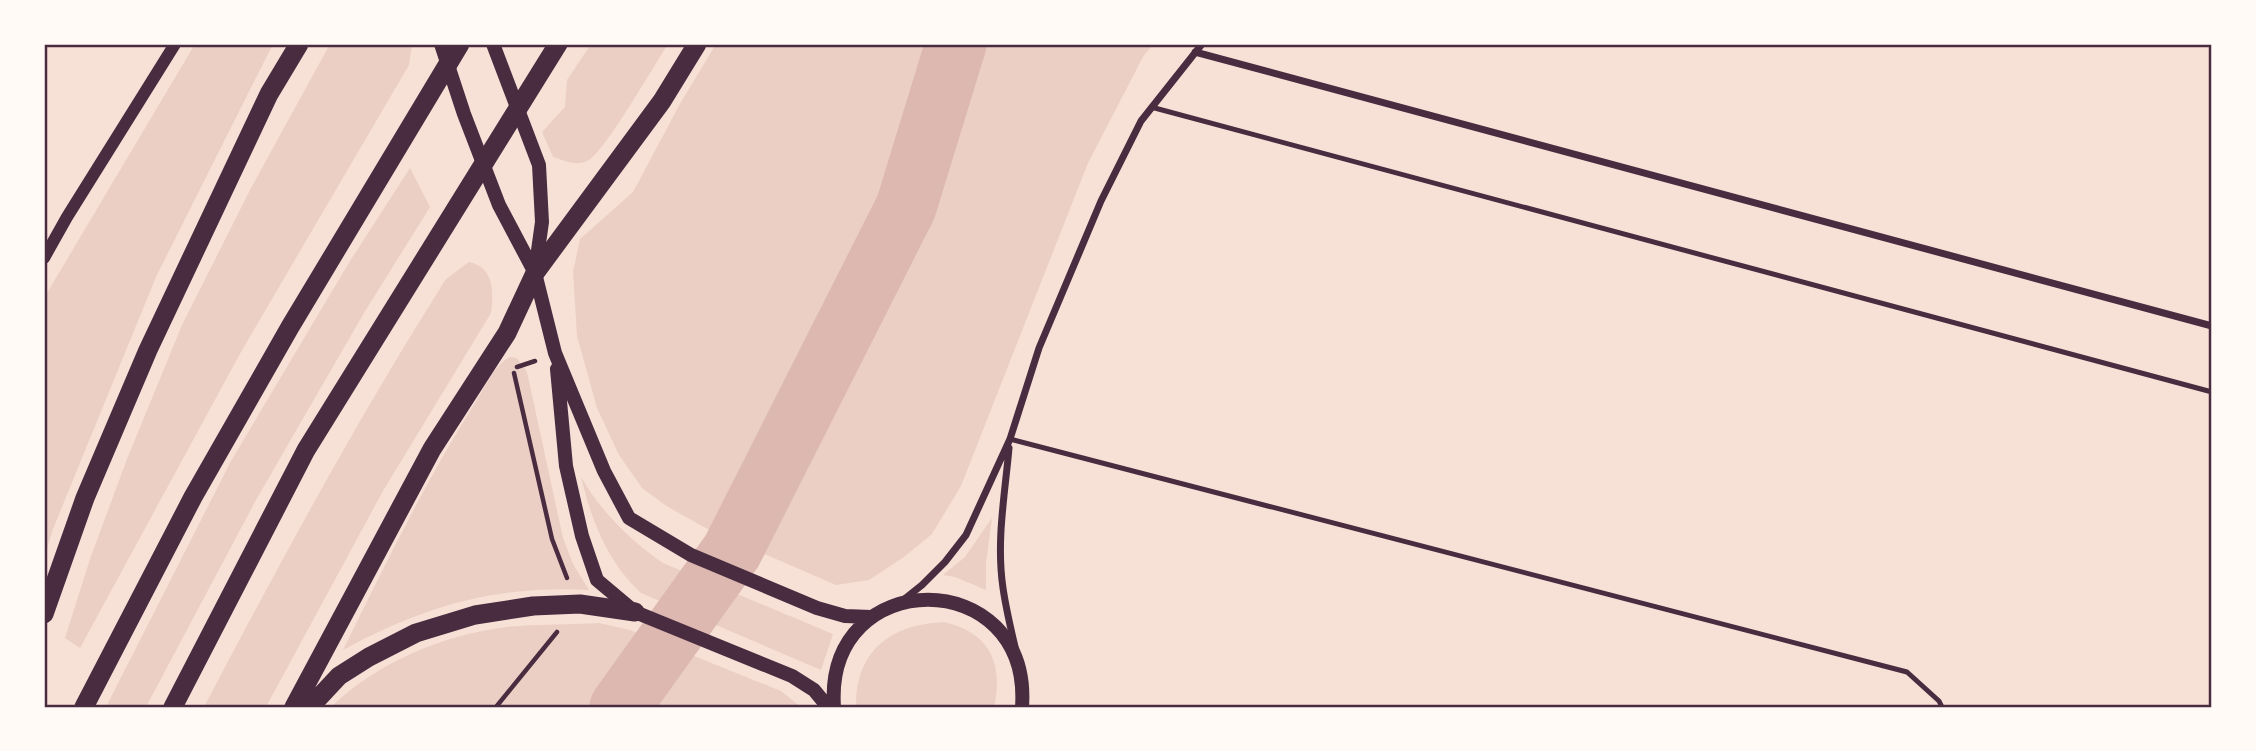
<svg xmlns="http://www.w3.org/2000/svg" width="2256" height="751" viewBox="0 0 2256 751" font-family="Rubik,sans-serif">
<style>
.green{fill:#ebcfc5}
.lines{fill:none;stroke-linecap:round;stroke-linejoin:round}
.river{stroke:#dcb8b0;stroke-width:61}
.path{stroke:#4a2c40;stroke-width:4.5}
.service{stroke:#4a2c40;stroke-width:5}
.minor{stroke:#4a2c40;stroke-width:7}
.tertiary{stroke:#4a2c40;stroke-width:12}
.secondary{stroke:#4a2c40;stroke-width:14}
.trunk{stroke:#4a2c40;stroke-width:19}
.neatline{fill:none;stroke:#4a2c40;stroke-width:2.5}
</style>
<rect width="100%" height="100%" fill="#f7e1d7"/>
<!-- green -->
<path class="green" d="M195,44H273L156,277L53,529L44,558V298Z
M330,44H412L409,65L241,352L80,648L65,638L90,559L127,459L182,325L251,188Z
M591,44H668C655,64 605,151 589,160C576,167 566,161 553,157L542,132L565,107L567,80Z
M716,44H1154L1144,55L1088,163L961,486L932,534L904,557L869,580L836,585L713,532L668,507L642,488L619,455L597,408L577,336L573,272L580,239L633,192L681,102Z
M410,168L430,207L364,313L256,500L146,707H106L231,461L350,261Z
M469,262C494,267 494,292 491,313L383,491L266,707H204C280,562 358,418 446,279Z
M510,357L517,358L527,372L563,538L573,564L589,590C496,585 424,606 343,650C385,565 427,478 478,398C487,384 495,364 510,357Z
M581,477C602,513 630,540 663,563L833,634L821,670L641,593C607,561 592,522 581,477Z
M992,518L986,563V590L955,577L943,575L965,557Z
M944,622C989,632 1004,663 994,707H856C855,651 891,624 944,622Z
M599,623L630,630L781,691L801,707H331C378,662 443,635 506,627C537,624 568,625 599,623Z"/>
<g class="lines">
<!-- river -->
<path class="river" d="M620,707L732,551L906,207L956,44"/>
<!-- path -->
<path class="path" d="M517,367L535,361
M514,373L552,539L567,578
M496,707L557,632"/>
<!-- service -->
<path class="service" d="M1151,107L2212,392
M1010,439L1907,672L1939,701L1942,707"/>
<!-- minor -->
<path class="minor" d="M1195,52L2212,326
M1009,448C1005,494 996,541 1003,588C1006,609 1011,630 1016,651
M902,601L922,585L945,562L966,535L1010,439L1039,348L1101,201L1141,121L1202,44"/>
<!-- tertiary -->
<path class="tertiary" d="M44,258L67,217L175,44"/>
<!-- secondary -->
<path class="secondary" d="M441,44L464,114L499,205L535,273L555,353L604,471L629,518L691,555L817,608L845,616L871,617
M493,44L539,165L542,222L535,272
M557,369L566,466L582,536L597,580L635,612L792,676L814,690L828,707
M834,707C824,564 1032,564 1022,707"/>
<!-- trunk -->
<path class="trunk" d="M44,614L85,498L148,350L269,94L299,44
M84,707L193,497L290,327L460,44
M173,707L306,450L558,44
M294,707L432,449L507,333L535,273L662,101L697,44
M310,707L339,676L369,657L416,633L475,615L533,606L580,604L635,612"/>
</g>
<!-- border -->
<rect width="2256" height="751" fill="none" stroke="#fffaf5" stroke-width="91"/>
<rect x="46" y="46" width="2164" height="660" class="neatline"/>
</svg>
